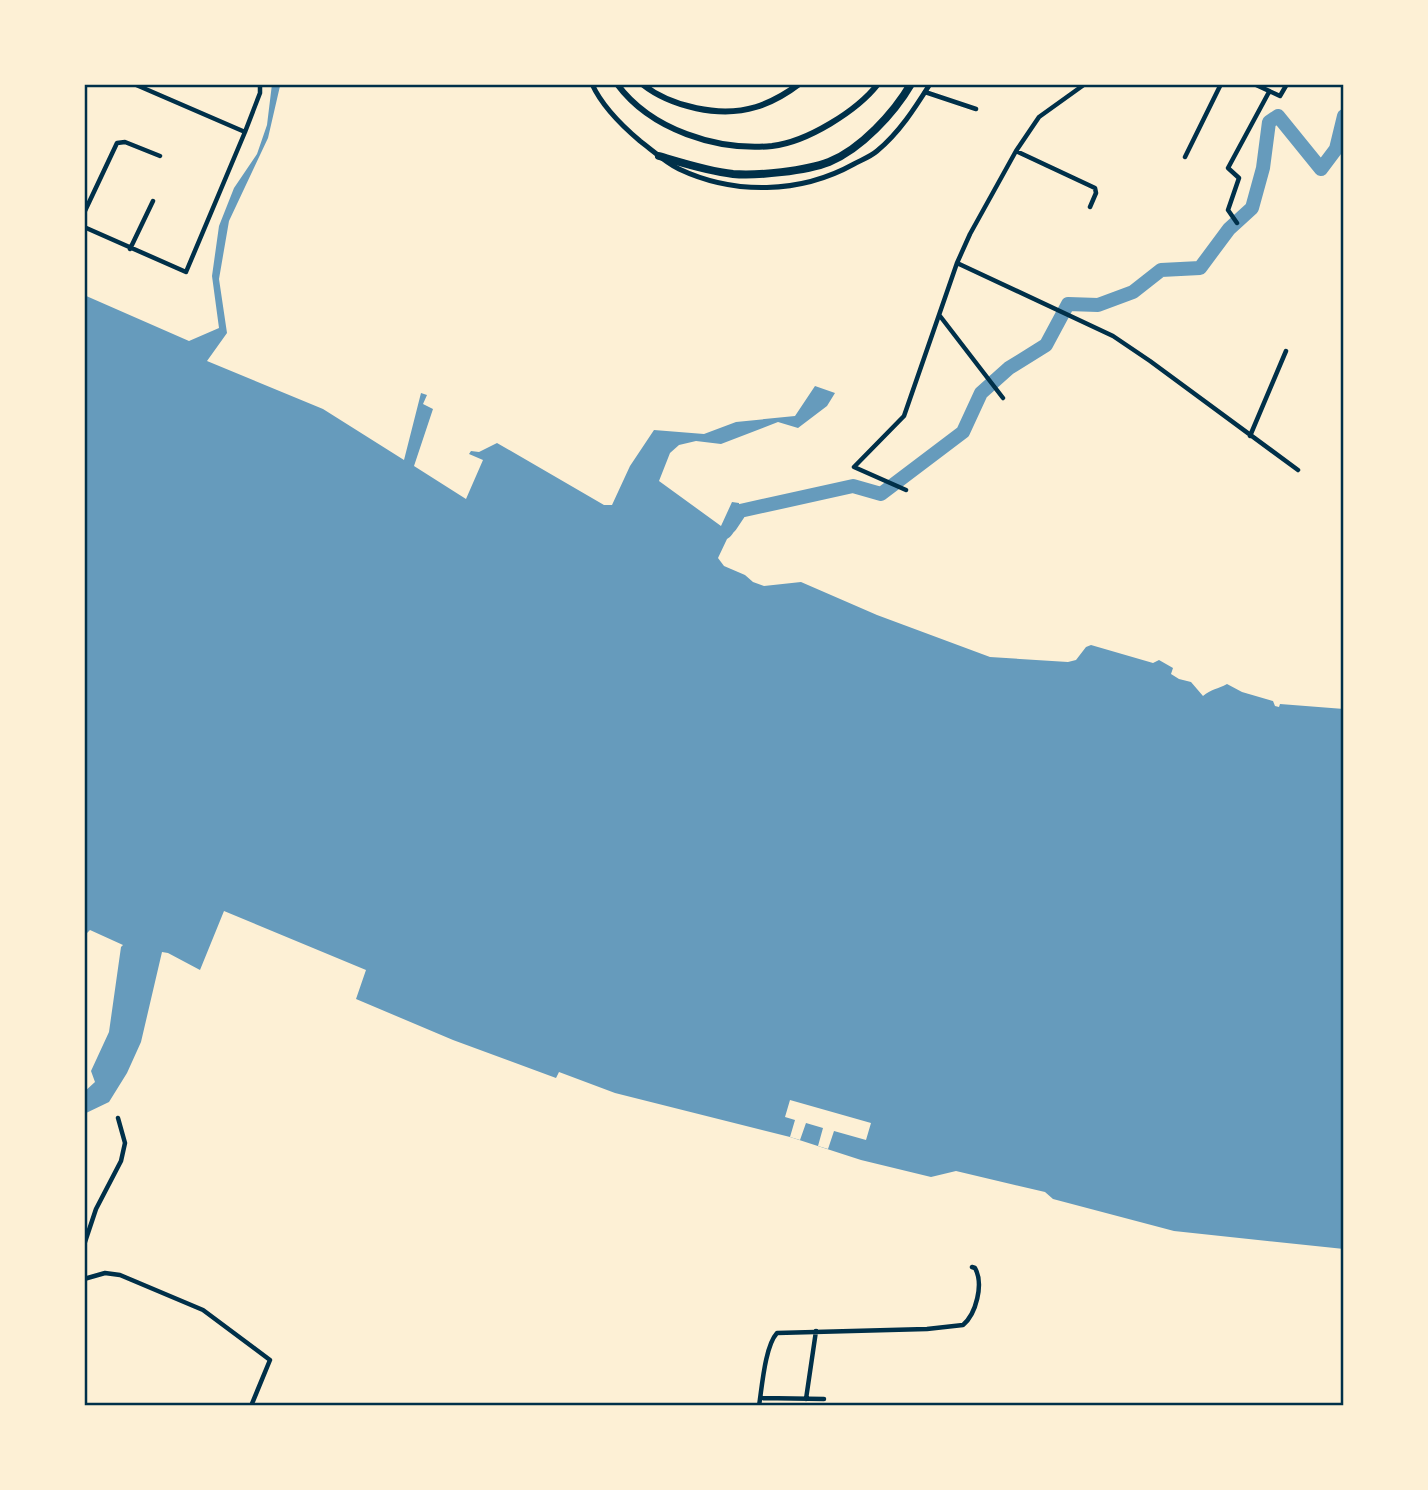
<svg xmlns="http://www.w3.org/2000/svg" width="1428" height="1490" viewBox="0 0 1428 1490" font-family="Mulish,sans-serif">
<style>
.water{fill:#669bbc}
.pier{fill:#fdf0d5}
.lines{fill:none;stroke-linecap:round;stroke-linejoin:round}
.river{stroke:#669bbc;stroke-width:14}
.minor{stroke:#003049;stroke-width:4.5}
.tertiary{stroke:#003049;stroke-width:5}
.primary{stroke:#003049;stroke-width:6}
.motorway{stroke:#003049;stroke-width:8}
.neatline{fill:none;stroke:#003049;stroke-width:2.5}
</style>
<rect width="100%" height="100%" fill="#fdf0d5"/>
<!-- water -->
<path class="water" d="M272,84H280V86L268,138L229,221L219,279L227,333L207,361L323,409L404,460L421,393L427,395L423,404L433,409L414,466L466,499L483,460L469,454L471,451L479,452L497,443L604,505H612L630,466L654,430L704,434L736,422L795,416L815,386L835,393L827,406L798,428L778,422L721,444L696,441L679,445L670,453L659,481L721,526L732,502L739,503C740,514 737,534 727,539L718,558L724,566L745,575L753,582L764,586L801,582L877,615L990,657L1068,662L1076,660L1086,647L1091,645L1153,663L1159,660L1173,668L1171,674L1179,679L1191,682L1203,696C1211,689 1218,689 1227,684L1242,692L1273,701L1275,706L1279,707L1280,704L1344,709V1249L1174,1231L1053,1199L1045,1192L956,1171L931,1177L861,1160L790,1137L615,1093L559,1072L556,1078L453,1040L356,999L366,970L224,911L200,970L168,953L162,952L141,1042L127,1073L109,1102L84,1114V1092L95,1082L91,1071L109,1032L121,947L123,945L90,930L84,936V295L189,341L219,328L212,276L219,226L234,188L257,154L267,125Z"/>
<!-- pier -->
<path class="pier" d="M790,1100L871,1123L866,1140L834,1131L828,1149L818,1146L823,1128L806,1123L800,1140L790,1137L795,1120L785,1117Z"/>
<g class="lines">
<!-- river -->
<path class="river" d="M730,526L740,511L853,486L881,494L963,432L981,393L1009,368L1046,345L1068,304L1098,305L1133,292L1161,270L1200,268L1229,229L1252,208L1263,168L1269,122L1278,116L1321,169L1336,149L1344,116"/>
<!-- minor -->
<path class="minor" d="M134,84L245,132
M1254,84L1280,96L1287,84
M925,92L976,109
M1016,151L1095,188L1096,193L1090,207
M1185,157L1221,84
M84,213L117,143L125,142L160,156
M1237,223L1228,210L1239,178L1228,168L1269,92
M84,227L186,272L245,132L260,93V84
M130,249L153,201
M957,263L1113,336L1150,361L1298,470
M940,316L1003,398
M1250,436L1286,351
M906,490L854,467L904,416L957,263L970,234L1016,151L1039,117L1085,84
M84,1245L96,1209L121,1161L125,1143L118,1118
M84,1279L105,1273L120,1275L203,1310L270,1360L251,1406
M760,1398L824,1399
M806,1399L816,1331
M759,1406C762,1387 765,1346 777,1333L927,1329L963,1325C976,1314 984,1284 975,1268L972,1267"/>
<!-- tertiary -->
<path class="tertiary" d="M592,84C602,106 621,125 640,141C652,150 665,162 679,169C734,195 800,194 854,164C861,160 870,157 877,151C899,133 915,108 930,84"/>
<!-- primary -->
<path class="primary" d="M617,84C651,130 717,151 772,146C807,142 857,111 878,84
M642,84C671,107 720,118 756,107C772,102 786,94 799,84"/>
<!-- motorway -->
<path class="motorway" d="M659,156C683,163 707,171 733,174C757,176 806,171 829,162C861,149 894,113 911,84"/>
</g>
<!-- border -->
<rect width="1428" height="1490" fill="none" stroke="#fdf0d5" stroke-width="172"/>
<rect x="86" y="86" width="1256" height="1318" class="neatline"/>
</svg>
